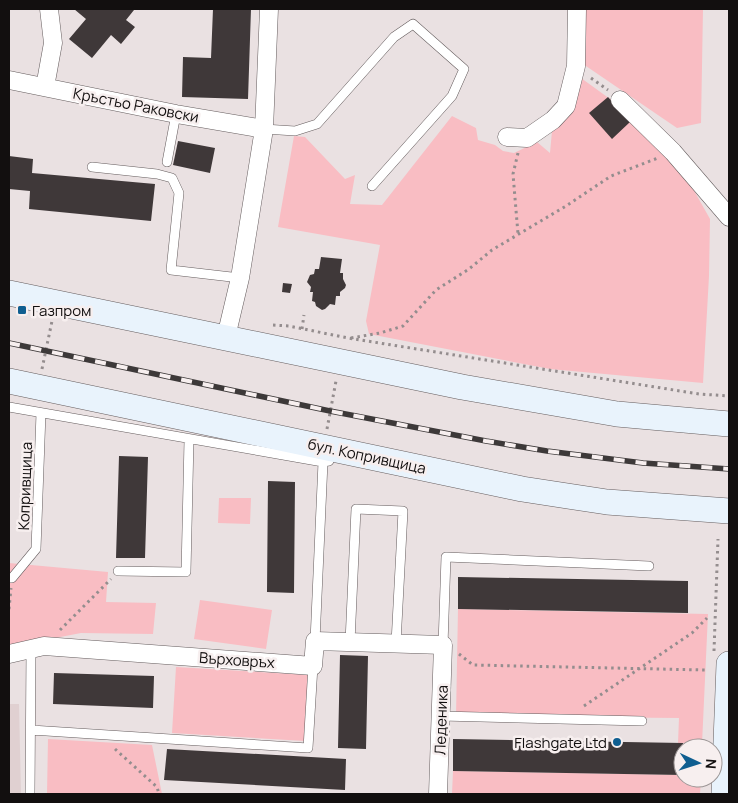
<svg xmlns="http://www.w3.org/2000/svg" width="738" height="803" viewBox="0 0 738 803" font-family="Manrope,sans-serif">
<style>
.built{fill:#e0d0d1}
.green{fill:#f9bdc3}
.building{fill:#3f3839}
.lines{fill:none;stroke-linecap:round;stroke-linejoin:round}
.lane-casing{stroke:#655d5e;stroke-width:10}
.street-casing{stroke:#655d5e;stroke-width:19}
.secondary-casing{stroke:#655d5e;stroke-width:26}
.path{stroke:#948d8e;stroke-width:3;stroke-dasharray:2.5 4;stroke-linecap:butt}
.lane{stroke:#fff;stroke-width:9}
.street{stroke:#fff;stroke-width:18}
.secondary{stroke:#e9f3fc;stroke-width:25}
.rail-casing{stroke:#3d3939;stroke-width:5.5}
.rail{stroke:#f7efef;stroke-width:4;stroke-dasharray:11;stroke-linecap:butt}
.poi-dot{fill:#0f5e90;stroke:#f7efef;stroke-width:2}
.labels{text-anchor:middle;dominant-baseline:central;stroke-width:5;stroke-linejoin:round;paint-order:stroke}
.street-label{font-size:15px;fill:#120f0f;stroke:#f7efef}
.poi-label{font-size:15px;fill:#120f0f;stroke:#f7efef;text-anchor:start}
</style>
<rect width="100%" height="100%" fill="#eae1e2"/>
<!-- built -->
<path class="built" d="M9,704H19L21,794H9Z"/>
<!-- green -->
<path class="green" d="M584,9H703L701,123L677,128L583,64Z
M581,78L617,104L687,178L710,219L709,276L703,383L550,369L369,334L366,321L380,245L278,227L294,136L305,137L345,179L355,175L350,204L382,205L452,116L476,128L478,140L495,145L503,151L514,153L537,142L550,153L552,131Z
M219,498H251L250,524L218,523Z
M9,563L108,572L106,602L156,603L153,634L81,633L29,643L9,651Z
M200,600L272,610L266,649L194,639Z
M458,609L708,614L702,744L678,743L679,718L456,716Z
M176,667L309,675L305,741L172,733Z
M48,739L152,745L162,794H47Z
M453,771L683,775V778H701L700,794H452Z"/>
<!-- building -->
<path class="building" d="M74,9H132L134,10L126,20L135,27L121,44L111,35L92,58L69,39L86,19Z
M213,9H251L248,99L182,97L183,57L211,58Z
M608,97L630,122L612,139L589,113Z
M178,141L215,148L210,173L173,165Z
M9,156L33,159L32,173L155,184L151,221L29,209L30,191L9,189Z
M321,257L342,259L340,273H343V279L346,285L345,288L340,292V296H336L335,305L330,304L325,309L322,310L316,306L315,302L312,301L313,292H310L311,287L307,282L310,275L314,274L315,269H319Z
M283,283L292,284L290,293L282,292Z
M119,456L148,457L145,558H116Z
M268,481L295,482L294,593L267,592Z
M458,577L688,581V613L458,609Z
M340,655L368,656L366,749L338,748Z
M54,673L154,676L153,708L53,704Z
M453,739L683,743L682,775L453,771Z
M167,749L346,759L345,790L164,780Z"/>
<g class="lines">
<defs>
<path id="lane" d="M264,129L295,131L317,124L394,37L413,24L464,69L452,96L372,186
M167,162L176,114
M92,167L157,174L172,178L179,193L171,270L240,278
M9,407L323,462
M118,571L186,572L189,440
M9,578H12L36,549L41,413
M315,641L323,462L329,461
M350,642L356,509L403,511L396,643
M443,645L446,557L649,566
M441,716L642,721
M31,730L308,748L313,666
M30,794L31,649"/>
<path id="street" d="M9,80L176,114L264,129
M45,87L53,43L49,9
M620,100L673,152L729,217
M507,137L527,138L553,120L566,106L576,66L577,9
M226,337L240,278L264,129L269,9
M9,654L44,646L313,666L315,641L443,645L438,794"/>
<path id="secondary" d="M9,293L462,387L617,414L729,424
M9,381L522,489L607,502L729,511
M724,794L729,664"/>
</defs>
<!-- lane casing -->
<use href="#lane" class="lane-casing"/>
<!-- street casing -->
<use href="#street" class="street-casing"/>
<!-- secondary casing -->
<use href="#secondary" class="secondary-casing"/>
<!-- path -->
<path class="path" d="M591,78L608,90
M518,153L513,174L518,234
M273,325L289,326L348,338L699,394L729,396
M302,329L304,315
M351,338L380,333L403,326L436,290L469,269L492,250L566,206L611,176L658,158
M42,369L52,321
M327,429L336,381
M9,609L11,588
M60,630L111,579
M714,651L718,539
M459,654L473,665L705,670
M584,706L692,633L707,618
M115,749L157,787L159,794"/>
<!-- lane -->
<use href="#lane" class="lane"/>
<!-- street -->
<use href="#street" class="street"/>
<!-- secondary -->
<use href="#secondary" class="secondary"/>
<defs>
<path id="rail" d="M9,343L330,411L486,441L547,451L643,463L729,469"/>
</defs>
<!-- rail casing -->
<use href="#rail" class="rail-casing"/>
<!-- rail -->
<use href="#rail" class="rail"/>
</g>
<!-- markers -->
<g class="poi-dot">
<rect x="17" y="305" width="10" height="10" rx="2.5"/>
<circle cx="617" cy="742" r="5"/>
</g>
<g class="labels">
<!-- street labels -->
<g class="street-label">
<text transform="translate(136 105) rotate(11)">Кръстьо Раковски</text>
<text transform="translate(367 456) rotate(12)">бул. Копривщица</text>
<text transform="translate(25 486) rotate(-88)">Копривщица</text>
<text transform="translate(237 660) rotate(4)">Върховръх</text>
<text transform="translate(441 720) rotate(-88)">Леденика</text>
</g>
<!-- poi labels -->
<g class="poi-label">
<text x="32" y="310">Газпром</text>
<text x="607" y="742" text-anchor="end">Flashgate Ltd</text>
</g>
</g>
<!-- border -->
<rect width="738" height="803" fill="none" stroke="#120f0f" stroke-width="20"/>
<!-- north arrow -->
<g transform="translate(698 763) rotate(94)"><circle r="24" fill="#f7efef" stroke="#9b9595"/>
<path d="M0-4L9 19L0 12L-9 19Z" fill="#0f5e90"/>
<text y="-8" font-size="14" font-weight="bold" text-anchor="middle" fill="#120f0f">N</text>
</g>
</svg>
